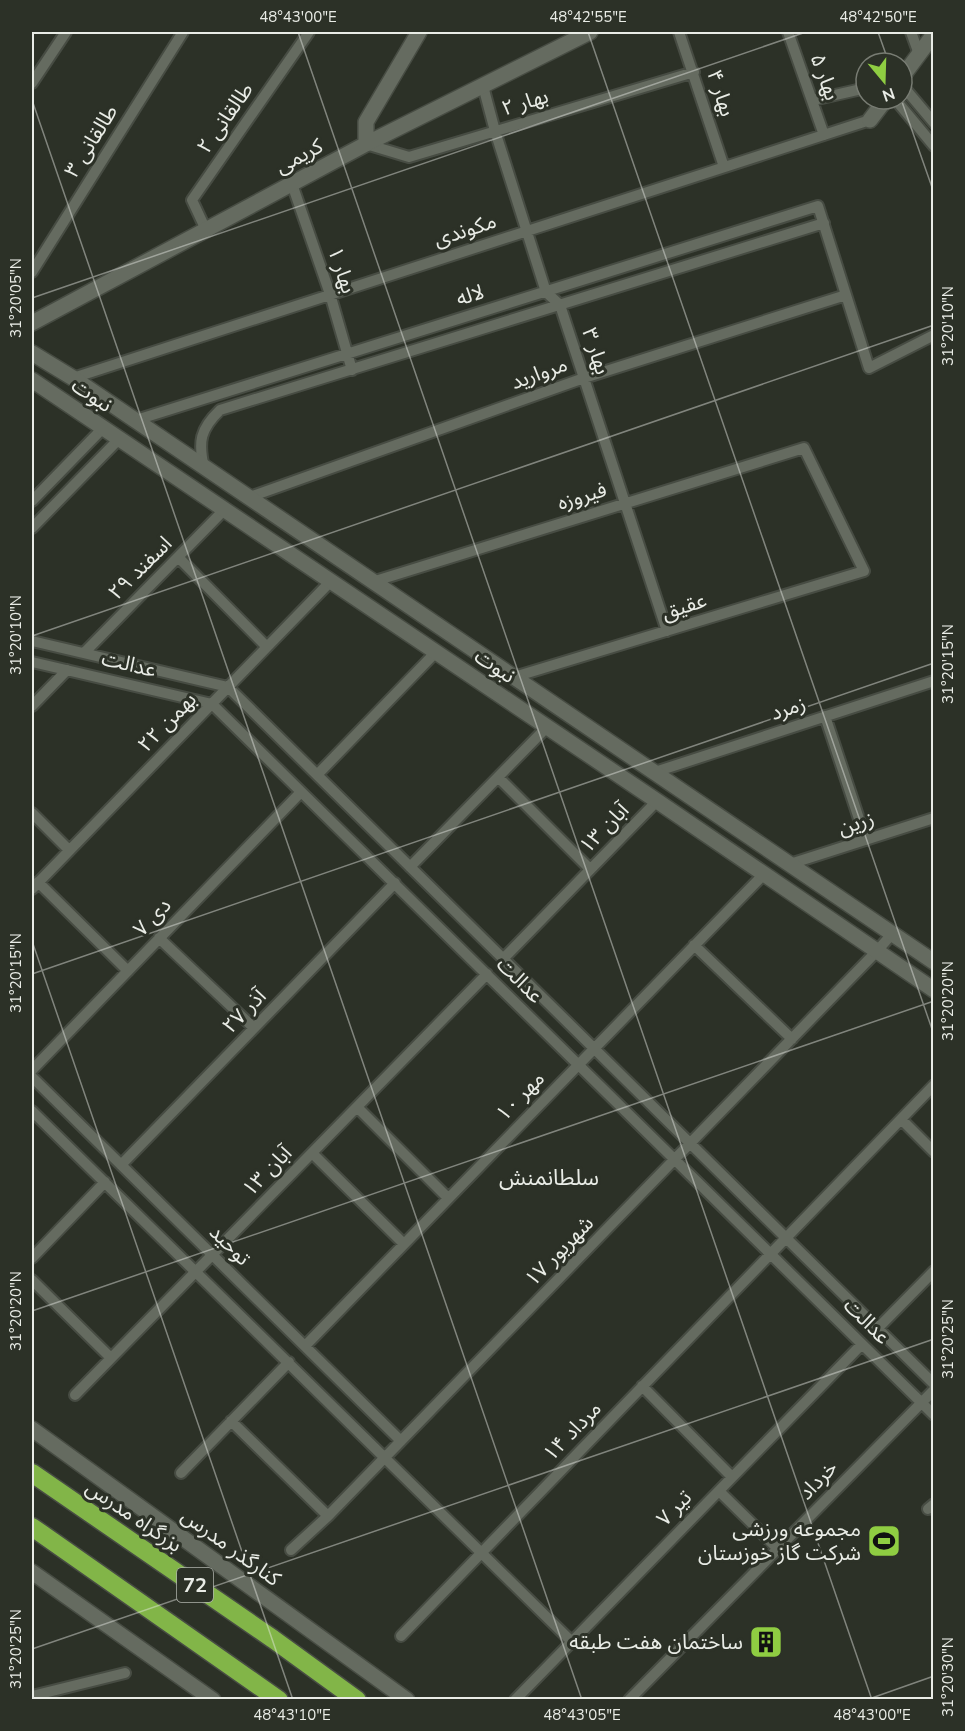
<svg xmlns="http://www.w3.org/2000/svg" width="965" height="1731" viewBox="0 0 965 1731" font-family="'Nunito Sans','Noto Sans Arabic',sans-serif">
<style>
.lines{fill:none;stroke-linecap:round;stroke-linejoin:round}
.street-casing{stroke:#474c43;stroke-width:14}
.secondary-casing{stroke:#474c43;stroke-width:18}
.highway-casing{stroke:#474c43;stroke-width:21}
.street{stroke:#656b60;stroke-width:10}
.secondary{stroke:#656b60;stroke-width:15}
.highway{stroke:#82b548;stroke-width:18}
.ticks{fill:none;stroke:#e9ece6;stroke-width:1.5;stroke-opacity:0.45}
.labels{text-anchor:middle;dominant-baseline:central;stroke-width:6;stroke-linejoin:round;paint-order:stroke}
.shield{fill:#2c3127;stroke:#b0b4ad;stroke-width:1.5}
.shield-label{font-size:20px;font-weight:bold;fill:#e9ece6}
.street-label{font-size:21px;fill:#e9ece6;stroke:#2c3127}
.poi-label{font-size:21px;fill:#e9ece6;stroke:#2c3127;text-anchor:end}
.neighbourhood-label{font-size:22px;fill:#e9ece6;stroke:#2c3127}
.neatline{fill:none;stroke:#e9ece6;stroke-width:2}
.ticks-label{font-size:15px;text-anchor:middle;fill:#e9ece6}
</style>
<rect width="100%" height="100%" fill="#2c3127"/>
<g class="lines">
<defs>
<path id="street" d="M679,32L724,167
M788,32L824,135
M911,32L919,54
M32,83L66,32
M902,85L934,123
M483,86L495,131L546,292L560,305L667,631
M895,99L934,146
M813,100L866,88
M366,144L409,157L694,72
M292,184L330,294L352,370
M206,230L192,200L309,32
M32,272L183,32
M73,378L870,120
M133,421L818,206L869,368L934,335
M204,468C198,442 200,429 220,410L824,223
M247,498L584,378L846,295
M32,501L103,428
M32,528L119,439
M178,557L267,647
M372,582L804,448L864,571L514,677
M32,641L228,687L934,1384
M84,653L224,510
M32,662L212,704L934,1415
M32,706L67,670
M825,716L866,840
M655,772L934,681
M317,775L436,652
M498,777L590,869
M32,813L69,850
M790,864L934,818
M410,867L547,727
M38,882L128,971
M32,889L331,581
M159,938L254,1028
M694,945L792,1039
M503,959L657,801
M32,1070L301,792
M32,1077L401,1441
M357,1107L448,1198
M32,1111L571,1641
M901,1119L934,1152
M312,1153L404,1244
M121,1165L395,883
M32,1258L105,1182
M32,1280L111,1358
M877,1329L934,1271
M305,1346L764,874
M642,1386L732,1477
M75,1395L487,974
M231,1421L328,1516
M181,1473L289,1362
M719,1491L778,1549
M928,1509L934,1504
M291,1550L328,1516L877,951L892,934
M401,1636L934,1085
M32,1696L125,1673
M515,1700L862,1344
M629,1700L934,1390"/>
<path id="secondary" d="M902,77L934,34
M870,120L886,99
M366,144V122L419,32
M32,323L366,144L590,32
M32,353L73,378L934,962
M32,380L657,801L934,990
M32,1429L407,1700
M32,1572L213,1700"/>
<path id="highway" d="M32,1473L273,1639L357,1700
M32,1527L279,1700"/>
</defs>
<!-- street casing -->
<use href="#street" class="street-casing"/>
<!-- secondary casing -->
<use href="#secondary" class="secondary-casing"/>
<!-- highway casing -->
<use href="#highway" class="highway-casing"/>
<!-- street -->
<use href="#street" class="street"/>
<!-- secondary -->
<use href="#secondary" class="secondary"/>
<!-- highway -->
<use href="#highway" class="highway"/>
</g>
<!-- ticks -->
<path class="ticks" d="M298,32L872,1700M588,32L934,1035M878,32L889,63M901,99L934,193M32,100L582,1700M32,298L806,32M32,636L934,325M32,941L293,1700M32,974L934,663M32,1311L934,1001M32,1649L934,1339M866,1700L934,1676"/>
<!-- icons -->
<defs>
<symbol id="stadium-square" viewBox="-11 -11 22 22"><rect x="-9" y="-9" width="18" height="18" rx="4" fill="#8fcd42" stroke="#2c3127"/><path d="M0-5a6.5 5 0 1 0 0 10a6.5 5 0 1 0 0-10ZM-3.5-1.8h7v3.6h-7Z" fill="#111"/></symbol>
<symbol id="building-square" viewBox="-11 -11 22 22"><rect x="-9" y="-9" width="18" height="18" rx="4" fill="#8fcd42" stroke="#2c3127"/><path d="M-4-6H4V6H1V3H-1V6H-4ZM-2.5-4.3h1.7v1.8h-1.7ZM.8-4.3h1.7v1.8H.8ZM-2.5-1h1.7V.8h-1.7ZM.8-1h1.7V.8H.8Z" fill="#111"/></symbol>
</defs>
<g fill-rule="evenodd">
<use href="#stadium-square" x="865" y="1522" width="38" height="38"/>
<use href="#building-square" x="747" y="1623" width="38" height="38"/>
</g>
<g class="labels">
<!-- shield labels -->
<rect class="shield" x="177" y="1568" width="36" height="34" rx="4.5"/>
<g class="shield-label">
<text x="195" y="1585">72</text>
</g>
<!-- street labels -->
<g class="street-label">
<text transform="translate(825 77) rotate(70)">بهار ۵</text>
<text transform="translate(721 93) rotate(72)">بهار ۴</text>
<text transform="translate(525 102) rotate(-17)">بهار ۲</text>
<text transform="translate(225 118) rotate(-55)">طالقانی ۲</text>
<text transform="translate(91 141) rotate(-58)">طالقانی ۳</text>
<text transform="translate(299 156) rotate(-28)">کریمی</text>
<text transform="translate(465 230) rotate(-18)">مکوندی</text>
<text transform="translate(342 270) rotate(71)">بهار ۱</text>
<text transform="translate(470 295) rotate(-17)">لاله</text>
<text transform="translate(596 351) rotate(72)">بهار ۳</text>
<text transform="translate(539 373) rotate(-20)">مروارید</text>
<text transform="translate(92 395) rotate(34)">نبوت</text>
<text transform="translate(582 496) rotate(-17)">فیروزه</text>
<text transform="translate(140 568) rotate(-45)">۲۹ اسفند</text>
<text transform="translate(684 606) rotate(-17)">عقیق</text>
<text transform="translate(129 664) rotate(13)">عدالت</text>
<text transform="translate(495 666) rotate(34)">نبوت</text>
<text transform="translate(788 708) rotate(-18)">زمرد</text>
<text transform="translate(167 722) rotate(-46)">۲۲ بهمن</text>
<text transform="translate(856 823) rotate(-18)">زرین</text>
<text transform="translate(604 828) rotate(-46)">۱۳ آبان</text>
<text transform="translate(152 917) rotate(-46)">۷ دی</text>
<text transform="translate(520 980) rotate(45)">عدالت</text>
<text transform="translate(244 1011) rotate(-46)">۲۷ آذر</text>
<text transform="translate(520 1096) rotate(-46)">۱۰ مهر</text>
<text transform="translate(267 1171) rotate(-46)">۱۳ آبان</text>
<text transform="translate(230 1245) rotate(45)">توحید</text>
<text transform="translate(559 1251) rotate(-46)">۱۷ شهریور</text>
<text transform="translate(867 1321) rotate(45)">عدالت</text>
<text transform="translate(572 1431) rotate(-46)">۱۴ مرداد</text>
<text transform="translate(818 1480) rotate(-46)">خرداد</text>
<text transform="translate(674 1508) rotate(-46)">۷ تیر</text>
<text transform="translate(134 1516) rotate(34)">بزرگراه مدرس</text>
<text transform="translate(231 1547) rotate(36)">کنارگذر مدرس</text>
</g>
<!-- poi labels -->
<g class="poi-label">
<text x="861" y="1529">مجموعه ورزشی<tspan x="861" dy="24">شرکت گاز خوزستان</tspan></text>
<text x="743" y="1642">ساختمان هفت طبقه</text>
</g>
<!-- neighbourhood labels -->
<g class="neighbourhood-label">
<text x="549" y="1178">سلطانمنش</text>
</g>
</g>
<!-- border -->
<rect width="965" height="1731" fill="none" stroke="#2c3127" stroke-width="66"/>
<!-- north arrow -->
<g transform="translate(884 81) rotate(161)"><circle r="28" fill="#2c3127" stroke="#787c73" stroke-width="1.5"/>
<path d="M0-4.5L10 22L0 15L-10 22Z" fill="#8fcd42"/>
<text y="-9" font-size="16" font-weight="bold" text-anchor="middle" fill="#e9ece6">N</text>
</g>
<rect x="33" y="33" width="899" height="1665" class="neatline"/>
<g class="ticks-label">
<text x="298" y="22">48°43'00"E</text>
<text x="588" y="22">48°42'55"E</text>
<text x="878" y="22">48°42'50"E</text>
<text transform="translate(16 298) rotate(-90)" y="5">31°20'05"N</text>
<text transform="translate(948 326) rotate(-90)" y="5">31°20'10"N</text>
<text transform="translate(16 635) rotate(-90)" y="5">31°20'10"N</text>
<text transform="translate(948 664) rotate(-90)" y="5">31°20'15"N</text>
<text transform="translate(16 973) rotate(-90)" y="5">31°20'15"N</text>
<text transform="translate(948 1001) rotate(-90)" y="5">31°20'20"N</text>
<text transform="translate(16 1311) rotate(-90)" y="5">31°20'20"N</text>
<text transform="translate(948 1339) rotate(-90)" y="5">31°20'25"N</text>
<text transform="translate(16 1649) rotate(-90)" y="5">31°20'25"N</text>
<text transform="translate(948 1677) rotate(-90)" y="5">31°20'30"N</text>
<text x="292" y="1720">48°43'10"E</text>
<text x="582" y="1720">48°43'05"E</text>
<text x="872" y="1720">48°43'00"E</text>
</g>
</svg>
